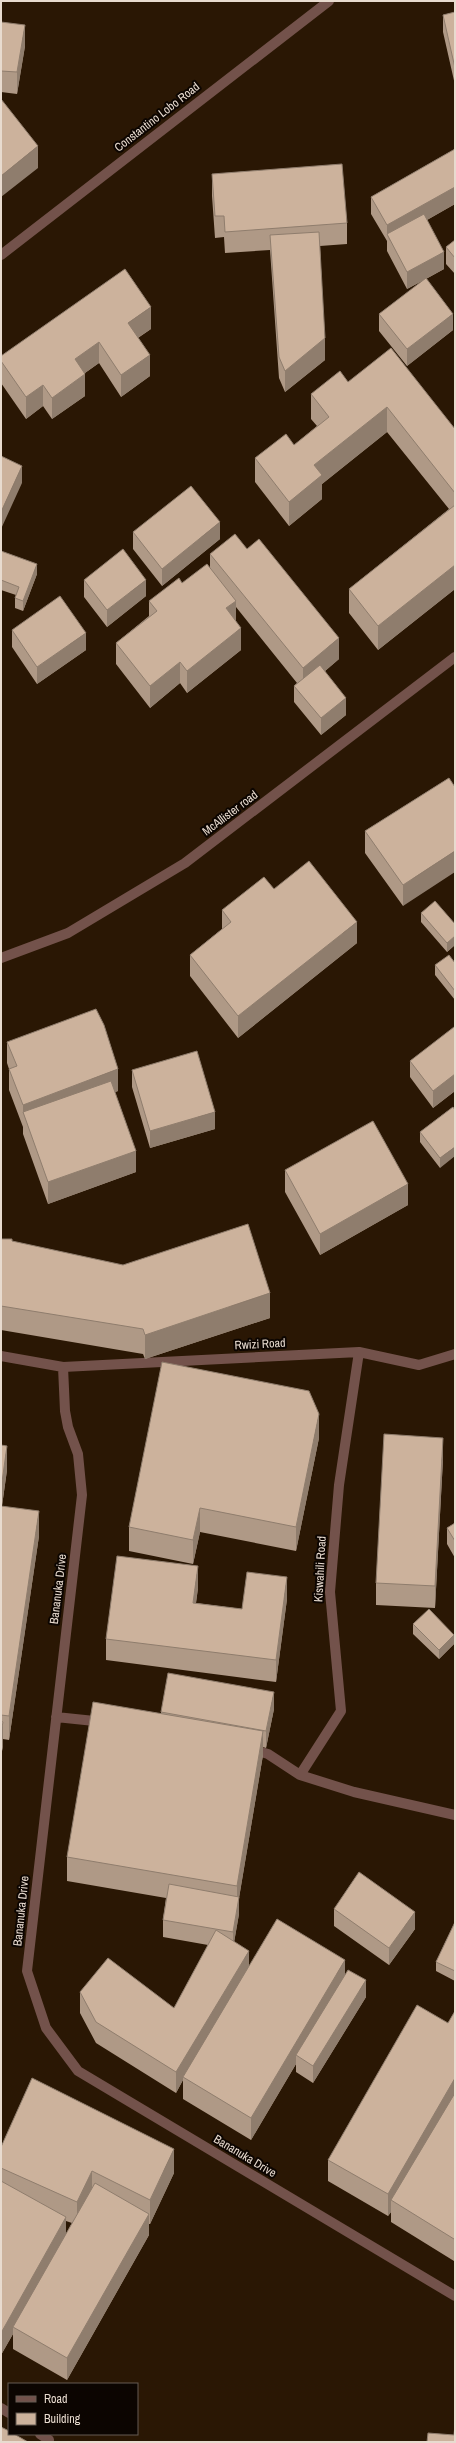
<svg xmlns="http://www.w3.org/2000/svg" width="456" height="2443" viewBox="0 0 456 2443" font-family="'Archivo Narrow',sans-serif">
<style>
.lines{fill:none;stroke-linecap:round;stroke-linejoin:round}
.minor{stroke:#73524b;stroke-width:10}
.wall{fill:#af9986;fill-rule:evenodd}
.shaded-wall{fill:#8f7d6d}
.building{fill:#ccb29c;stroke:#8f7d6d}
.labels{text-anchor:middle;dominant-baseline:central;stroke-width:4;stroke-linejoin:round;paint-order:stroke}
.street-label{font-size:12px;fill:#e8dbcf;stroke:#0c0501}
</style>
<rect width="100%" height="100%" fill="#2a1704"/>
<g class="lines">
<!-- minor -->
<path class="minor" d="M1,255L329,1
M1,958L68,933L185,863L455,657
M1,1356L63,1367L65,1411L68,1427L78,1454L82,1495L27,1971L46,2028L78,2071L455,2296
M63,1367L359,1352L419,1365L455,1354
M56,1717L104,1722
M251,1749L268,1754L300,1775L354,1792L455,1815
M300,1775L341,1711L330,1592L339,1485L359,1352
M1,2408L9,2413
M40,2434L49,2440"/>
</g>
<!-- wall -->
<path class="wall" d="M455,12V85L443,32V15Z
M1,22L25,46L17,94L1,92Z
M455,149V204L427,220L444,269L426,279L453,330L407,366L379,331V314L424,280L407,289L387,251V241L371,214V197Z
M212,174L347,223V244L320,246L325,360L285,392L279,378L270,250L225,253L224,237L215,238L212,196Z
M455,240V274L446,264V247Z
M151,329L138,338L150,376L121,397L99,363L85,373V396L52,419L43,406L26,419L1,383V356Z
M348,382L455,429V589L378,650L349,613V589L449,509L387,432L322,484V499L289,526L255,482V458L294,445L317,426L311,419V394Z
M133,532L220,539L162,586L133,549Z
M247,549L339,659L325,671L346,715L321,735L294,702V686L297,683L236,607V621L241,650L187,693L180,683L150,708L116,664V643L149,616V601L210,568V554Z
M1,551L37,574L23,611L15,608V598L16,595L1,590Z
M84,580L146,596L107,627L84,597Z
M12,630L86,650L37,684L12,647Z
M449,778L403,906L365,853V831Z
M274,889L357,943L238,1038L190,976V955L222,929V910Z
M421,913L455,924V945L447,952L421,922Z
M455,963V1000L435,975V965Z
M455,1028V1091L433,1108L410,1077V1061Z
M7,1042L118,1091L115,1092L136,1172L48,1204L23,1134V1127L9,1090V1069L7,1063Z
M132,1070L215,1129L150,1148L132,1087Z
M453,1107L440,1168L420,1142V1132Z
M285,1170L408,1205L320,1255L285,1192Z
M1,1239L12,1242L270,1318L145,1359L143,1354L1,1330Z
M319,1438L296,1551L200,1532L193,1564L129,1551V1527Z
M1,1445L7,1470L2,1506L39,1536L9,1740L3,1739V1746L1,1756Z
M443,1459L435,1608L376,1605V1583Z
M455,1523V1558L447,1544V1528Z
M198,1588L196,1603L242,1609L287,1599L276,1682L106,1660V1639Z
M413,1624L454,1644L439,1659L413,1634Z
M274,1709L266,1748L263,1747V1755L239,1898V1914L234,1942L249,1967L345,1975L366,1997L313,2083L296,2072V2064L251,2140L183,2099V2080L176,2093L96,2043L80,2013V1992L174,2008L208,1945L163,1937V1920L166,1898L67,1881V1857L161,1714V1712Z
M455,1891V1903L454,1902V1893Z
M334,1909L415,1929L389,1965L334,1926Z
M455,1922V1981L436,1971V1962Z
M455,2011V2259L454,2261L391,2222V2212L388,2216L328,2181V2160L448,2023Z
M1,2147L174,2173L150,2224H149V2235L67,2380L13,2349V2334L1,2355ZM66,2221L72,2223L66,2234Z"/>
<!-- shaded-wall -->
<path class="shaded-wall" d="M25,25V46L17,94V72Z
M38,146V168L1,197V176Z
M455,187V204L390,241L387,235V225Z
M444,252V269L407,289V272Z
M151,307V329L128,344V323Z
M453,314V330L407,366V349Z
M325,338V360L285,392V371Z
M99,342V363L75,380V359Z
M150,355V376L121,397V375Z
M85,374V396L52,419V398Z
M43,385V406L26,419V397Z
M387,407V432L322,484V499L289,526V502L314,465Z
M22,466V483L1,529V512Z
M220,522V539L162,586V569Z
M37,564V574L23,611V601Z
M455,565V589L378,650V626Z
M146,580V596L107,627V610Z
M236,601V622L226,608Z
M241,628V650L187,693V671Z
M86,633V650L37,684V667Z
M339,638V659L303,690V668Z
M180,662V683L150,708V686Z
M346,698V715L321,735V718Z
M455,851V872L403,906V885Z
M357,922V943L238,1038V1016Z
M455,936V945L447,952V943Z
M118,1069V1091L28,1125L23,1112V1127V1105Z
M455,1074V1091L433,1108V1091Z
M215,1112V1129L150,1148V1131Z
M455,1147V1156L440,1168V1158Z
M136,1151V1172L48,1204V1182Z
M408,1184V1205L320,1255V1234Z
M270,1293V1318L145,1359V1335Z
M319,1414V1438L296,1551V1527Z
M443,1438V1459L435,1608V1586Z
M7,1446V1470L1,1513V1489Z
M200,1508V1532L193,1564V1540Z
M39,1511V1536L9,1740V1716Z
M198,1566V1588L193,1624V1603Z
M287,1577V1599L276,1682V1660Z
M454,1635V1644L439,1659V1650Z
M274,1692V1709L266,1748V1731Z
M3,1722V1746L1,1756V1732Z
M263,1731V1755L239,1898V1914L233,1949V1932L237,1909V1886Z
M415,1912V1929L389,1965V1948Z
M249,1951V1973L183,2077V2080L176,2093V2072Z
M345,1960V1981L296,2055V2064L251,2140V2118Z
M366,1980V1997L313,2083V2066Z
M455,2078V2099L391,2200V2212L388,2216V2194Z
M174,2149V2173L150,2224V2200Z
M92,2171V2195L77,2226V2202Z
M149,2214V2235L67,2380V2358Z
M66,2217V2239L13,2327V2334L1,2355V2333Z
M455,2238V2259L454,2261V2239Z"/>
<!-- building -->
<path class="building" d="M455,12V68L443,15Z
M1,22L25,25L17,72L1,71Z
M1,99L38,146L1,176Z
M455,149V187L387,225L371,197Z
M342,164L347,223L225,232L224,216H215L212,174Z
M424,214L444,252L407,272L387,234Z
M319,232L325,338L285,371L279,357L270,235Z
M455,240V258L446,247Z
M125,269L151,307L128,323L150,355L121,375L99,342L75,359L85,374L52,398L43,385L26,397L1,361V356Z
M426,278L453,314L407,349L379,314Z
M391,348L455,429V493L387,407L314,465L322,475L289,502L255,458L286,434L294,445L329,417L311,394L340,371L348,382Z
M1,456L22,466L1,512Z
M191,486L220,522L162,569L133,532Z
M455,505V565L378,626L349,589Z
M235,534L247,549L259,539L339,638L303,668L210,554Z
M123,549L146,580L107,610L84,580Z
M1,551L37,564L23,601L15,598L19,587L1,580Z
M207,564L236,601L226,608L241,628L187,671L180,662L150,686L116,643L157,611L149,601L179,578L182,583Z
M60,596L86,633L37,667L12,630Z
M320,665L346,698L321,718L294,686Z
M449,778L455,787V851L403,885L365,831Z
M309,861L357,922L238,1016L190,955L231,922L222,910L264,877L274,889Z
M435,901L455,924V936L447,943L421,913Z
M449,955L455,963V991L435,965Z
M96,1009L104,1025L118,1069L23,1105L9,1069L17,1066L7,1042Z
M454,1027L455,1028V1074L433,1091L410,1061Z
M197,1051L215,1112L150,1131L132,1070Z
M111,1081L136,1151L48,1182L23,1112Z
M453,1107L455,1110V1147L440,1158L420,1132Z
M373,1121L408,1184L320,1234L285,1170Z
M248,1224L270,1293L145,1335L143,1329L1,1306V1239H12V1241L123,1265Z
M162,1362L309,1391L319,1414L296,1527L200,1508L193,1540L129,1527Z
M384,1434L443,1438L435,1586L376,1583Z
M1,1445L7,1446L1,1489Z
M1,1506L39,1511L9,1716L1,1715Z
M455,1523V1541L447,1528Z
M117,1556L198,1566L193,1603L242,1609L247,1572L287,1577L276,1660L106,1639Z
M429,1609L454,1635L439,1650L413,1624Z
M168,1673L274,1692L266,1731L161,1712Z
M93,1702L263,1731L237,1886L67,1857Z
M1,1721L3,1722L1,1732Z
M359,1872L415,1912L389,1948L334,1909Z
M169,1884L239,1897L233,1932L163,1920Z
M277,1919L345,1960L251,2118L183,2077Z
M455,1922V1971L436,1962Z
M216,1930L249,1951L176,2072L96,2022L80,1992L108,1958L174,2008Z
M348,1970L366,1980L313,2066L296,2055Z
M417,2005L448,2023L455,2011V2078L388,2194L328,2160Z
M32,2078L174,2149L150,2200L92,2171L77,2202L1,2168V2147Z
M455,2093V2238L454,2239L391,2200Z
M1,2181L66,2217L1,2333Z
M95,2183L149,2214L67,2358L13,2327Z
M455,2424V2442H427L428,2433L454,2435Z
M1,2427L9,2431V2434H14L28,2442H1Z"/>
<g class="labels">
<!-- street labels -->
<g class="street-label">
<text transform="translate(157 117) rotate(-38)">Constantino Lobo Road</text>
<text transform="translate(230 813) rotate(-37)">McAllister road</text>
<text transform="translate(260 1344) rotate(-3)">Rwizi Road</text>
<text transform="translate(320 1569) rotate(-87)">Kiswahili Road</text>
<text transform="translate(58 1589) rotate(-83)">Bananuka Drive</text>
<text transform="translate(21 1911) rotate(-84)">Bananuka Drive</text>
<text transform="translate(245 2156) rotate(31)">Bananuka Drive</text>
</g>
</g>
<!-- border -->
<rect width="456" height="2443" fill="none" stroke="#e8dbcf" stroke-width="4"/>
<!-- legend -->
<rect x="8" y="2383" width="130" height="52" fill="#0c0501" stroke="#645b53"/>
<rect x="16" y="2396" width="20" height="6" fill="#73524b" stroke="#645b53"/>
<text x="44" y="2403" font-size="12" fill="#e8dbcf">Road</text>
<rect x="16" y="2413" width="20" height="12" fill="#ccb29c" stroke="#645b53"/>
<text x="44" y="2423" font-size="12" fill="#e8dbcf">Building</text>
</svg>
